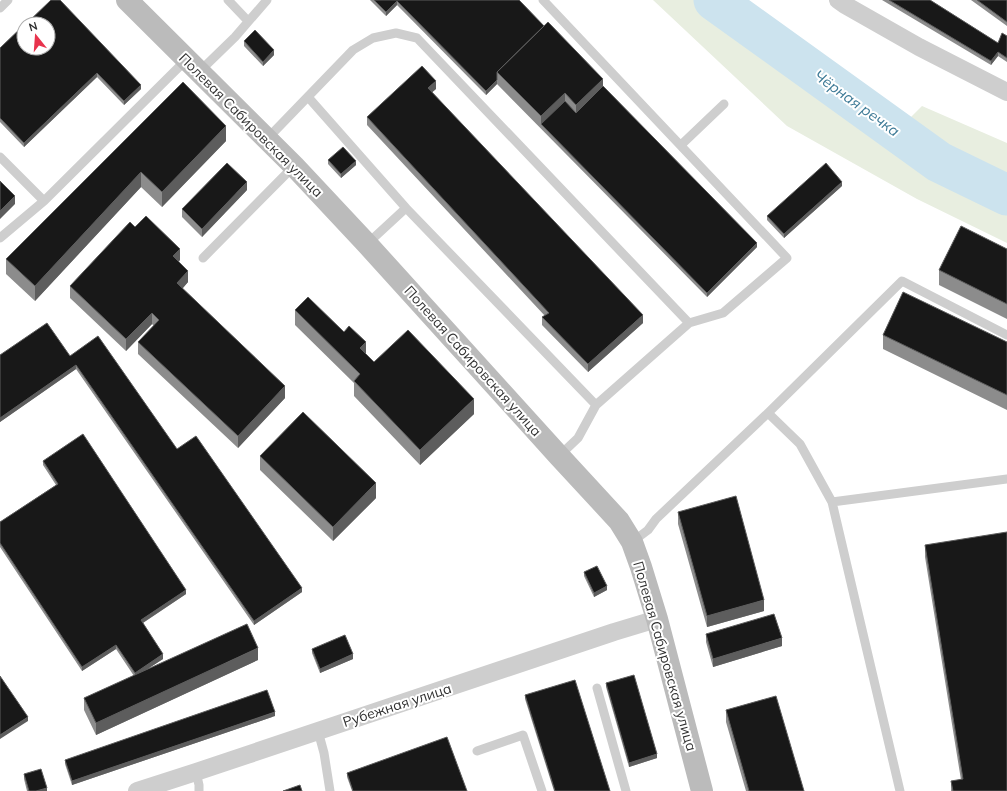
<svg xmlns="http://www.w3.org/2000/svg" width="1007" height="791" viewBox="0 0 1007 791" font-family="Mulish,sans-serif">
<style>
.green{fill:#e8eee0}
.lines{fill:none;stroke-linecap:round;stroke-linejoin:round}
.river{stroke:#cce3ee;stroke-width:41}
.lane{stroke:#cecece;stroke-width:9}
.street{stroke:#cecece;stroke-width:18}
.secondary{stroke:#bbb;stroke-width:22}
.wall{fill:#8c8c8c}
.shaded-wall{fill:#5d5d5d}
.building{fill:#181818;stroke:#5d5d5d}
.labels{text-anchor:middle;dominant-baseline:central;stroke-width:4;stroke-linejoin:round;paint-order:stroke}
.street-label{font-size:14px;fill:#313131;stroke:#fff}
.water-label{font-size:15px;font-style:italic;fill:#3d7a96;stroke:#fff}
</style>
<rect width="100%" height="100%" fill="#fff"/>
<!-- green -->
<path class="green" d="M653,0H702L840,101L931,163L1007,200V243L917,199L787,126Z
M922,106L1007,143V178L978,165L905,123Z"/>
<g class="lines">
<!-- river -->
<path class="river" d="M714,0L939,162L1007,195"/>
<!-- lane -->
<path class="lane" d="M228,0L248,21
M543,0L787,258L723,313L689,323L596,405L578,438L559,456
M0,8L8,0
M200,71L235,37L267,0
M308,97L406,208
M267,139L353,50L373,38L396,33L417,38L689,323
M681,145L724,104
M0,157L44,201
M0,238L44,201L187,59
M367,244L406,208L596,405
M203,258L294,166
M768,413L800,444L832,502L900,791
M832,502L1007,479
M632,542L648,530L656,519L768,413L902,281L1007,335
M597,688L626,791
M318,731L324,753L330,791
M477,751L523,735L542,791
M196,772L199,785V791"/>
<!-- street -->
<path class="street" d="M838,0L845,5L919,47L1007,92
M137,791L196,772L614,632L657,619"/>
<!-- secondary -->
<path class="secondary" d="M127,0L294,166L367,244L559,456L619,521L632,542L641,567L657,619L702,791"/>
</g>
<!-- wall -->
<path class="wall" d="M370,0H519L603,86L757,247L707,297L497,84L486,95L397,5L386,16Z
M882,0H930L998,43L1007,36V62L998,56L991,65Z
M971,0H1007V26Z
M244,41L274,55L263,66L244,46Z
M0,48H48L141,89L124,105L97,77L24,147L0,122Z
M183,82L226,141L162,207L141,187L35,301L6,274V259Z
M436,89L432,92L643,323L588,372L542,325V317L545,316L367,125V117Z
M328,160L356,165L341,178L328,164Z
M842,186L784,238L767,220V216Z
M247,190L202,237L182,217V209Z
M135,227L180,260L179,261L188,282L182,289L285,398L238,448L138,354V342L154,326L152,324L126,351L70,298V286Z
M1007,249V319L939,285V270Z
M295,310L366,354L374,362L474,414L420,465L354,396V383L295,325Z
M883,335L1007,342V410L883,349Z
M0,355L70,356L177,449L302,592L254,625L76,369L0,422Z
M260,456L376,498L333,541L260,470Z
M43,461L186,594L143,623L163,659L146,670L258,660L96,735L84,710V698L134,676L116,649L82,671L0,547V522L56,485L43,465Z
M678,512L764,611L707,627L678,524Z
M925,545L1007,791H951V781L961,780L925,557Z
M584,572L607,590L594,597L584,576Z
M706,634L782,646L713,667L706,642Z
M312,649L353,659L320,673L312,653Z
M606,683L657,758L629,767L606,687Z
M525,695L610,791H554L525,699Z
M726,710L804,791H746L726,722Z
M275,716L72,785L65,764V760Z
M347,773L467,791H352L347,777Z
M24,774L47,791H27L24,779Z"/>
<!-- shaded-wall -->
<path class="shaded-wall" d="M397,1V5L386,16V12Z
M274,50V55L263,66V62Z
M998,52V56L991,65V61Z
M97,73V77L24,147V143Z
M603,79V90L576,117V105Z
M497,80V84L486,95V91Z
M436,81V89L428,96V88Z
M141,85V89L124,105V101Z
M565,93V105L541,124V116Z
M226,126V141L162,207V192Z
M356,161V165L341,178V174Z
M141,172V187L35,301V286Z
M247,182V190L202,237V229Z
M842,182V186L784,238V234Z
M15,196V204L0,219V211Z
M757,243V247L707,297V293Z
M180,249V260L173,267V256Z
M188,271V282L177,295V283Z
M152,313V324L126,351V339Z
M643,315V323L588,372V364Z
M366,342V357L360,348Z
M76,365V369L0,422V418Z
M285,386V398L238,448V436Z
M474,399V414L420,465V450Z
M376,483V498L333,541V527Z
M607,586V590L594,597V593Z
M302,588V592L254,625V621Z
M186,590V594L141,624V620Z
M764,600V611L707,627V616Z
M782,638V646L713,667V659Z
M116,645V649L82,671V667Z
M258,648V660L96,735V723Z
M163,654V659L135,677V673Z
M353,654V659L320,673V669Z
M275,712V716L72,785V781Z
M28,717V721L0,739V735Z
M657,754V758L629,767V763Z
M47,788V791H36Z"/>
<!-- building -->
<path class="building" d="M51,0H60L141,85L124,101L97,73L24,143L0,118V48L24,25V48H48V24H26Z
M374,0H519L544,26L497,72V80L486,91L397,1L386,12Z
M889,0H930L998,43L1002,33L1007,36V58L998,52L991,61Z
M977,0H1007V22Z
M548,22L603,79L576,105L565,93L541,116L497,72Z
M255,30L274,50L263,62L244,41Z
M422,66L436,81L428,88L643,315L588,364L542,317L549,313L367,117Z
M183,82L226,126L162,192L141,172L35,286L6,259Z
M603,86L757,243L707,293L541,124L565,101L576,113Z
M343,147L356,161L341,174L328,160Z
M227,163L247,182L202,229L182,209Z
M826,163L842,182L784,234L767,216Z
M0,181L15,196L0,211Z
M146,216L180,249L173,256L188,271L177,283L285,386L238,436L138,342L159,320L152,313L126,339L70,286L130,222L135,227Z
M961,226L1007,249V304L939,270Z
M903,292L1007,342V395L883,335Z
M308,297L344,332L349,326L366,342L360,348L374,362L408,330L474,399L420,450L354,381L360,374L295,310Z
M47,323L70,356L98,336L177,449L196,436L302,588L254,621L76,365L0,418V355Z
M303,412L376,483L333,527L260,456Z
M83,434L186,590L141,620L163,654L135,673L116,645L82,667L0,543V522L58,484L43,461Z
M736,496L764,600L707,616L678,512Z
M1007,532V791H953L951,781L963,779L925,545Z
M597,566L607,586L594,593L584,572Z
M774,614L782,638L713,659L706,634Z
M247,624L258,648L96,723L84,698Z
M345,635L353,654L320,669L312,649Z
M634,675L657,754L629,763L606,683Z
M0,676L28,717L0,735Z
M575,680L610,791H555L525,695Z
M267,690L275,712L72,781L65,760Z
M776,696L804,791H749L726,710Z
M447,737L467,791H353L347,773Z
M41,769L47,788L36,791H29L24,774Z
M300,785L302,791H283Z"/>
<g class="labels">
<!-- street labels -->
<g class="street-label">
<text transform="translate(251 125) rotate(45)">Полевая Сабировская улица</text>
<text transform="translate(473 361) rotate(48)">Полевая Сабировская улица</text>
<text transform="translate(665 656) rotate(74)">Полевая Сабировская улица</text>
<text transform="translate(397 705) rotate(-18)">Рубежная улица</text>
</g>
<!-- water labels -->
<g class="water-label">
<text transform="translate(857 103) rotate(36)">Чёрная речка</text>
</g>
</g>
<!-- north arrow -->
<g transform="translate(36 36) rotate(343)"><circle r="19" fill="#ffffff" stroke="#adadad"/>
<path d="M0-3L7 15L0 10L-7 15Z" fill="#e8334d"/>
<text y="-6" font-size="11" font-weight="bold" text-anchor="middle" fill="#313131">N</text>
</g>
</svg>
